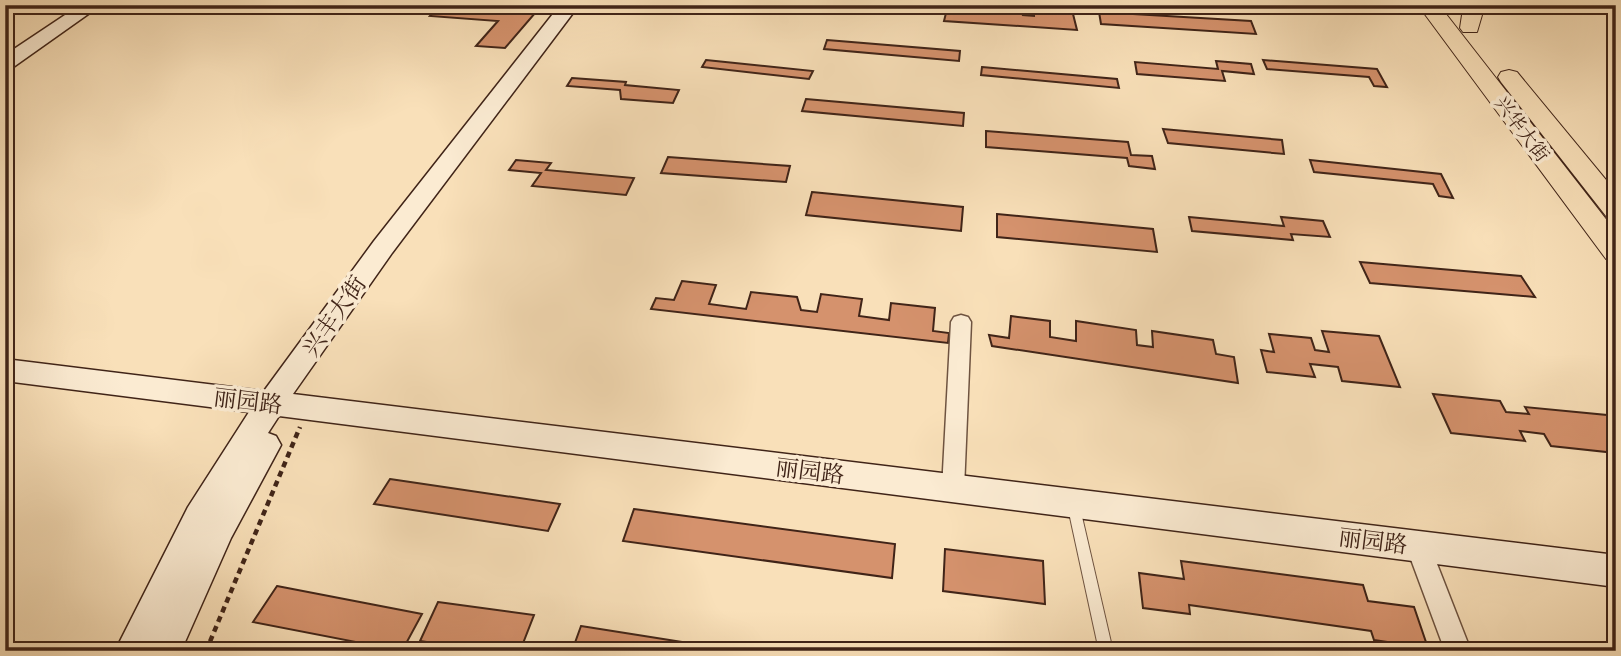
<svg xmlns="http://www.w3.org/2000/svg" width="1621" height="656" viewBox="0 0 1621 656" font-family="'Libre Caslon Text','Noto Serif SC',serif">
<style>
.building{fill:#d5926d;stroke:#402418;stroke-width:2}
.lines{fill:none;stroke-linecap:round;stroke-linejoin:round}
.lane-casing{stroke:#6e5340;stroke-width:2}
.street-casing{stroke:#6e5340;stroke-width:3}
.secondary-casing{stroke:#402418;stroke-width:3}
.primary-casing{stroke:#402418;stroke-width:2}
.path{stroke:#402418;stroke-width:4.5;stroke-dasharray:6 4.5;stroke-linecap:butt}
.lane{fill:#fbebd2;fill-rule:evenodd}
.street{fill:#fbebd2;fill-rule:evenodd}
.secondary{fill:#fbebd2;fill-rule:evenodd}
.primary{fill:#f9e0b9;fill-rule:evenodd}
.labels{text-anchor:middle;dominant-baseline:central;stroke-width:7;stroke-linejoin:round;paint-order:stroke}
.far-street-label{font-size:19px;fill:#402418;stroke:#fbebd2}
.street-label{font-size:23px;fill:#402418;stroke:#fbebd2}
</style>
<rect width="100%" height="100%" fill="#f9e0b9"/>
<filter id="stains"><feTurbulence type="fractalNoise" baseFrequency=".00286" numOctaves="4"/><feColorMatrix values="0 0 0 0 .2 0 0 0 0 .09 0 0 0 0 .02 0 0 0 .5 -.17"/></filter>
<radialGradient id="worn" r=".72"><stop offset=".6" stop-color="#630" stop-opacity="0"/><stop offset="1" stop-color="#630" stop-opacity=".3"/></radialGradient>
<!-- building -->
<path class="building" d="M441,5L508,10L512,5H542L505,48L476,46L498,21L430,16Z
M948,5L975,7L974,11L994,13L995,7L1024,10L1023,15L1034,16V10L1073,14L1077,30L944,21Z
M1099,12L1251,21L1256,34L1101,24Z
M827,40L960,51L959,61L824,49Z
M706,60L813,71L809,79L702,67Z
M1263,60L1377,69L1387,87L1374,86L1369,77L1267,69Z
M1216,61L1251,64L1254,74L1222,71L1225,81L1137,74L1135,62L1218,69Z
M982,67L1117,79L1119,88L981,75Z
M572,78L626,82L625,85L679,90L673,103L621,99L620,90L567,86Z
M806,99L964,113L963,126L802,111Z
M1163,129L1282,140L1284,154L1168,143Z
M986,131L1128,142L1131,155L1152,156L1155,169L1129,166L1127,158L986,147Z
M668,157L790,166L786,182L661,173Z
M516,160L551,163L546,170L634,178L626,195L532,186L541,173L509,170Z
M1310,160L1441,174L1453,198L1439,196L1433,184L1314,172Z
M812,192L963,207L961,231L806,215Z
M997,214L1153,229L1157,252L997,237Z
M1189,217L1284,226L1281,217L1323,221L1330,237L1291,234L1293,240L1192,231Z
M1360,262L1521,276L1535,297L1370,283Z
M682,281L716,285L709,304L746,309L751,292L797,297L801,310L817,312L821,294L862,299L859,316L889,320L891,303L935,308L933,331L949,333L948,343L651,309L656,298L674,300Z
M1011,316L1050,321V337L1076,341V321L1136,330L1137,345L1153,347L1152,331L1213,340L1216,354L1234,357L1238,383L992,346L989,335L1009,338Z
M1322,331L1379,336L1400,387L1342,381L1338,367L1310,364L1315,377L1267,372L1261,350L1274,352L1269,334L1311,338L1315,350L1329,352Z
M1433,394L1500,401L1506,412L1529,414L1525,407L1607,415L1616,429V444H1614L1616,453L1551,446L1544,434L1520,431L1525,441L1451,433Z
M390,479L560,504L548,531L374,504Z
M634,509L895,544L892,578L623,541Z
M945,549L1043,561L1045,604L943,591Z
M1181,561L1363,585L1368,601L1414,607L1428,648L1374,640L1371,631L1189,605L1190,614L1143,608L1139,573L1184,579Z
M277,586L422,614L402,651L253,622Z
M438,602L534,615L520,651H488L420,641Z
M581,626L739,651H572Z"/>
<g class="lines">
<defs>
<path id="lane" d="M1074,503L1078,505L1080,508L1113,651H1099L1068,508L1070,505Z"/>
<path id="street" d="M961,315L968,317L971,322L964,489L961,496L953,498L945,496L942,489L951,322L954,317Z
M1418,535L1426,539L1430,546L1471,651H1445L1406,546L1410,539Z"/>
<path id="secondary" d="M80,5H101L12,68L5,70V55Z
M560,5H579L392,253L293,394L1616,555V587L279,416L268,433L276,436L281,445L231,538L181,651H115L188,507L249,412L5,381V359L264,391L374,241Z"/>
<path id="primary" d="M1418,5H1439L1616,232V261L1606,259Z
M1455,5H1475L1482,15L1477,32H1463L1460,28L1462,15Z
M1509,70L1517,72L1616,192V218L1606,216L1501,82L1498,77L1501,72Z"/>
</defs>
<!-- lane casing -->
<use href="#lane" class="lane-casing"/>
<!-- street casing -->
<use href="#street" class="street-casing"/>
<!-- secondary casing -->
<use href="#secondary" class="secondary-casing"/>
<!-- primary casing -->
<use href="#primary" class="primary-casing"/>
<!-- path -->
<path class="path" d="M206,651L300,427"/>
<!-- lane -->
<use href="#lane" class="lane"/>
<!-- street -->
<use href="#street" class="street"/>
<!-- secondary -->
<use href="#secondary" class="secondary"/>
<!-- primary -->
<use href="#primary" class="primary"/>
</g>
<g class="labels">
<!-- far-street labels -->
<g class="far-street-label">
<text transform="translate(1522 129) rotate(53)">兴华大街</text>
</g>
<!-- street labels -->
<g class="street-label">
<text transform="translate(334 316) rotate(-55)">兴丰大街</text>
<text transform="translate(248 401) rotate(7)">丽园路</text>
<text transform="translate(810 471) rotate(7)">丽园路</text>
<text transform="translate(1373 541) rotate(7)">丽园路</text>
</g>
</g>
<!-- margin -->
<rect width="1621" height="656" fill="none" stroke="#f9e0b9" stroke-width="28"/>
<rect x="7" y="7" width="1607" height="642" fill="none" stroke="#402418" stroke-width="3.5"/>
<rect x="14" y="14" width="1593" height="628" fill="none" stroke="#402418" stroke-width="2"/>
<rect width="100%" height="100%" filter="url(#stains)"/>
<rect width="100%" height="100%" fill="url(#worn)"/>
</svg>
